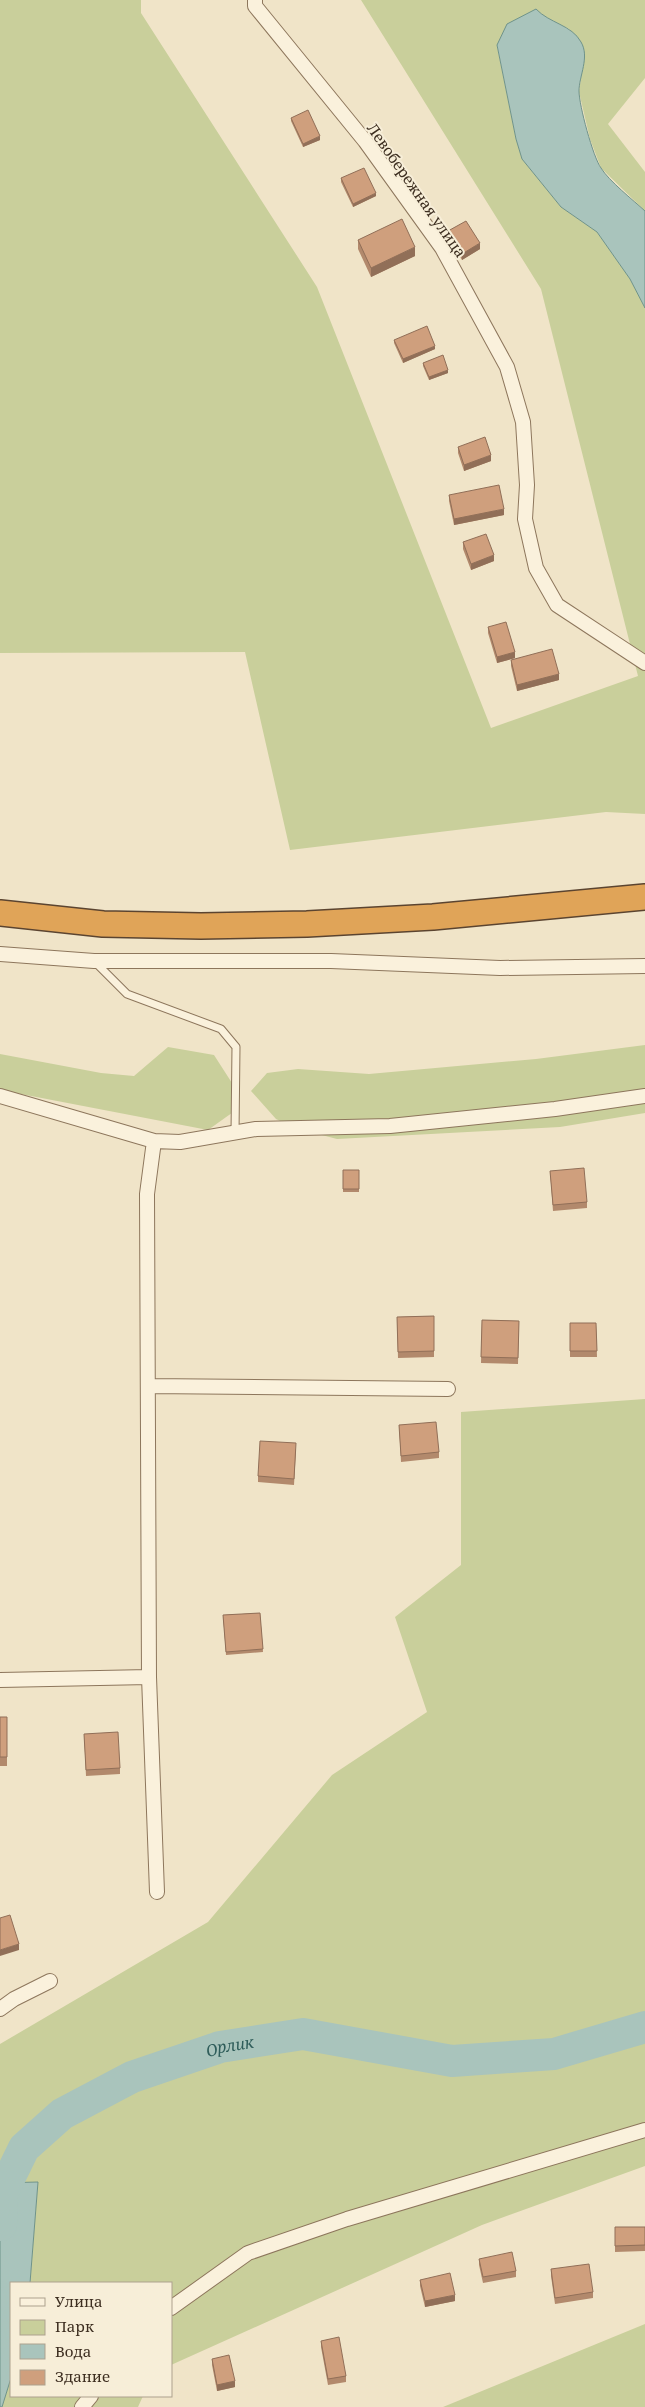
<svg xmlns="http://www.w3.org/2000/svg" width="645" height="2407" viewBox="0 0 645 2407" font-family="'Noto Serif',serif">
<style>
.green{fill:#c9cf9b}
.water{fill:#a9c4bc;stroke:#6f938a}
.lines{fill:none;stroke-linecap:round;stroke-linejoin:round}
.river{stroke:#a9c4bc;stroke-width:32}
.lane-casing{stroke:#8d765c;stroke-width:9}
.street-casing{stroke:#8d765c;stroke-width:16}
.highway-casing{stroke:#5b4430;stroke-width:28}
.lane{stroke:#faf1dc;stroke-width:7}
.street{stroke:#faf1dc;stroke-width:14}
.highway{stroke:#e0a458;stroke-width:25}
.wall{fill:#b2896c}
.shaded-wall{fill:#916f58}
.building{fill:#cf9f7d;stroke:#916f58}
.labels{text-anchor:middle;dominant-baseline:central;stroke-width:4;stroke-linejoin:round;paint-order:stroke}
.street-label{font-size:15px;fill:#3d2e20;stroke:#f7eed8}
.water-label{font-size:16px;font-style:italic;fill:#2f5d5a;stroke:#f7eed8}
</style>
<rect width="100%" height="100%" fill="#f0e4c8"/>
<!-- green -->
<path class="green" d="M0,0H141V13L317,287L491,728L638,676L541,289L361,0H645V78L608,124L645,172V211L601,168L590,139L579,92L584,56L569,29L545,18L497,46L516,139L522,159L561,207L597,232L630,279L645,308V814L606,812L290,850L245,652L0,653Z
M645,1045V1113L560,1127L337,1139L295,1128L276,1119L251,1091L267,1073L298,1069L369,1074L536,1059Z
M168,1047L214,1055L232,1083L236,1110L208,1130L0,1090V1054L101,1073L134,1076Z
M645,1399V2166L482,2225L171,2365V2283H30L38,2182L0,2183V2044L208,1922L332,1775L427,1712L395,1617L461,1565V1412Z
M645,2324V2407H443Z
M11,2378V2396H143L138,2407H2Z"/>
<!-- water -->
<path class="water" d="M536,9C549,23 572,25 581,42C590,57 579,76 579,91C579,105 593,157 601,168C609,181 633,200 645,211V308L630,279L597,232L561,207L522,159L516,139L497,45L507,24Z
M38,2182L30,2283H11V2378L2,2407H0V2183Z"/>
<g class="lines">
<!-- river -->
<path class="river" id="s1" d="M1,2225L2,2193L24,2148L62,2114L132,2077L220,2047L303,2034L452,2061L554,2054L645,2027"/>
<defs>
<path id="lane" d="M96,963L127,994L221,1029L236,1047L235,1133"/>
<path id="street" d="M255,0V6L365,141L442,248L507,367L523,422L527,485L525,519L536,568L557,605L645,663
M0,954L94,961H331L500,968L645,966
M0,1096L154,1141
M148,1386L448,1389
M0,1680L149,1677
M157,1892L149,1677L147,1194L154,1141L180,1142L256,1129L390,1126L555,1109L645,1096
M0,2009L14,1999L50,1981
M171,2308L248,2253L347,2219L645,2130
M82,2407L91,2396"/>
<path id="highway" d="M0,913L103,924L201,926L307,924L433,917L645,897"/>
</defs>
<!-- lane casing -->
<use href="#lane" class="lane-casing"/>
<!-- street casing -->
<use href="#street" class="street-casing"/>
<!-- highway casing -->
<use href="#highway" class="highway-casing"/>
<!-- lane -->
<use href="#lane" class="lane"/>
<!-- street -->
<use href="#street" class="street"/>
<!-- highway -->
<use href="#highway" class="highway"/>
</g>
<!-- wall -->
<path class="wall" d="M291,118L320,140L303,147L291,121Z
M341,178L376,196L353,207L341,182Z
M448,231L480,249L462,260L448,237Z
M358,240L415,256L371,277L358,249Z
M394,340L435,349L403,363L394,343Z
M423,363L448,373L429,380L423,366Z
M458,447L491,461L464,471L458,453Z
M449,495L504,515L454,525L449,501Z
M463,542L494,561L471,570L463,549Z
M488,627L515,658L497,663L488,633Z
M511,660L559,680L517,691L511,666Z
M359,1170V1192H343V1189Z
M550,1171L587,1202V1208L553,1211Z
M434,1316V1357L398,1358L397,1317Z
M482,1320L519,1321L518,1364L481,1363Z
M570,1323H596L597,1357H570Z
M399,1425L439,1452V1458L401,1462Z
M296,1449L294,1485L258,1482V1476Z
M260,1613L263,1652L226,1655L223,1615Z
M0,1717H7V1766H0Z
M84,1734L120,1768V1774L86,1776Z
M615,2227H645V2251L615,2252Z
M479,2259L516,2271V2277L483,2283L479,2265Z
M551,2269L593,2292V2298L555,2304L551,2276Z
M420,2280L455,2301L425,2307L420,2286Z
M321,2341L346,2376V2382L328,2385L321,2347Z
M212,2359L235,2387L217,2391L212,2365Z"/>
<!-- shaded-wall -->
<path class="shaded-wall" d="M320,136V140L303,147V144Z
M376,193V196L353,207V204Z
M480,243V249L462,260V254Z
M415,247V256L371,277V268Z
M435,346V349L403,363V359Z
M448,370V373L429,380V377Z
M491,455V461L464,471V465Z
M504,509V515L454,525V519Z
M494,555V561L471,570V564Z
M515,652V658L497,663V657Z
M559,674V680L517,691V685Z
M19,1944V1950L0,1956V1950Z
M455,2295V2301L425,2307V2301Z
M235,2381V2387L217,2391V2385Z"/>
<!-- building -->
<path class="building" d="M308,110L320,136L303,144L291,118Z
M364,168L376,193L353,204L341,178Z
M402,219L415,247L371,268L358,240Z
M466,221L480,243L462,254L448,231Z
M427,326L435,346L403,359L394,340Z
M443,355L448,370L429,377L423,363Z
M485,437L491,455L464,465L458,447Z
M499,485L504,509L454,519L449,495Z
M486,534L494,555L471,564L463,542Z
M506,622L515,652L497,657L488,627Z
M552,649L559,674L517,685L511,660Z
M584,1168L587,1202L553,1205L550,1171Z
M343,1170H359V1189H343Z
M434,1316V1351L398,1352L397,1317Z
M482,1320L519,1321L518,1358L481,1357Z
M570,1323H596L597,1351H570Z
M436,1422L439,1452L401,1456L399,1425Z
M260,1441L296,1443L294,1479L258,1476Z
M260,1613L263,1649L226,1652L223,1615Z
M0,1717H7V1757H0Z
M118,1732L120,1768L86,1770L84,1734Z
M10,1915L19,1944L0,1950V1918Z
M615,2227H645V2245L615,2246Z
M512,2252L516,2271L483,2277L479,2259Z
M589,2264L593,2292L555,2298L551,2269Z
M450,2273L455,2295L425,2301L420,2280Z
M339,2337L346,2376L328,2379L321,2341Z
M229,2355L235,2381L217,2385L212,2359Z"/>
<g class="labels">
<!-- street labels -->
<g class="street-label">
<text transform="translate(417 190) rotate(55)">Левобережная улица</text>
</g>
<!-- water labels -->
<g class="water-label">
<text stroke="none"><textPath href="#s1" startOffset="315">Орлик</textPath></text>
</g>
</g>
<!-- legend -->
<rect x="10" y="2282" width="162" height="115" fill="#f7eed8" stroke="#ada18e"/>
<rect x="20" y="2298" width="25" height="8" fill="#faf1dc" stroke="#ada18e"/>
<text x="55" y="2307" font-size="15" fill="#3d2e20">Улица</text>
<rect x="20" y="2320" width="25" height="15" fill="#c9cf9b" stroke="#ada18e"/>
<text x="55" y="2332" font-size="15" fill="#3d2e20">Парк</text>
<rect x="20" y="2344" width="25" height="15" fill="#a9c4bc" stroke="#ada18e"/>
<text x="55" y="2357" font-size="15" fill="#3d2e20">Вода</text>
<rect x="20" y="2370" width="25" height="15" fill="#cf9f7d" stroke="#ada18e"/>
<text x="55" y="2382" font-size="15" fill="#3d2e20">Здание</text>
</svg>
